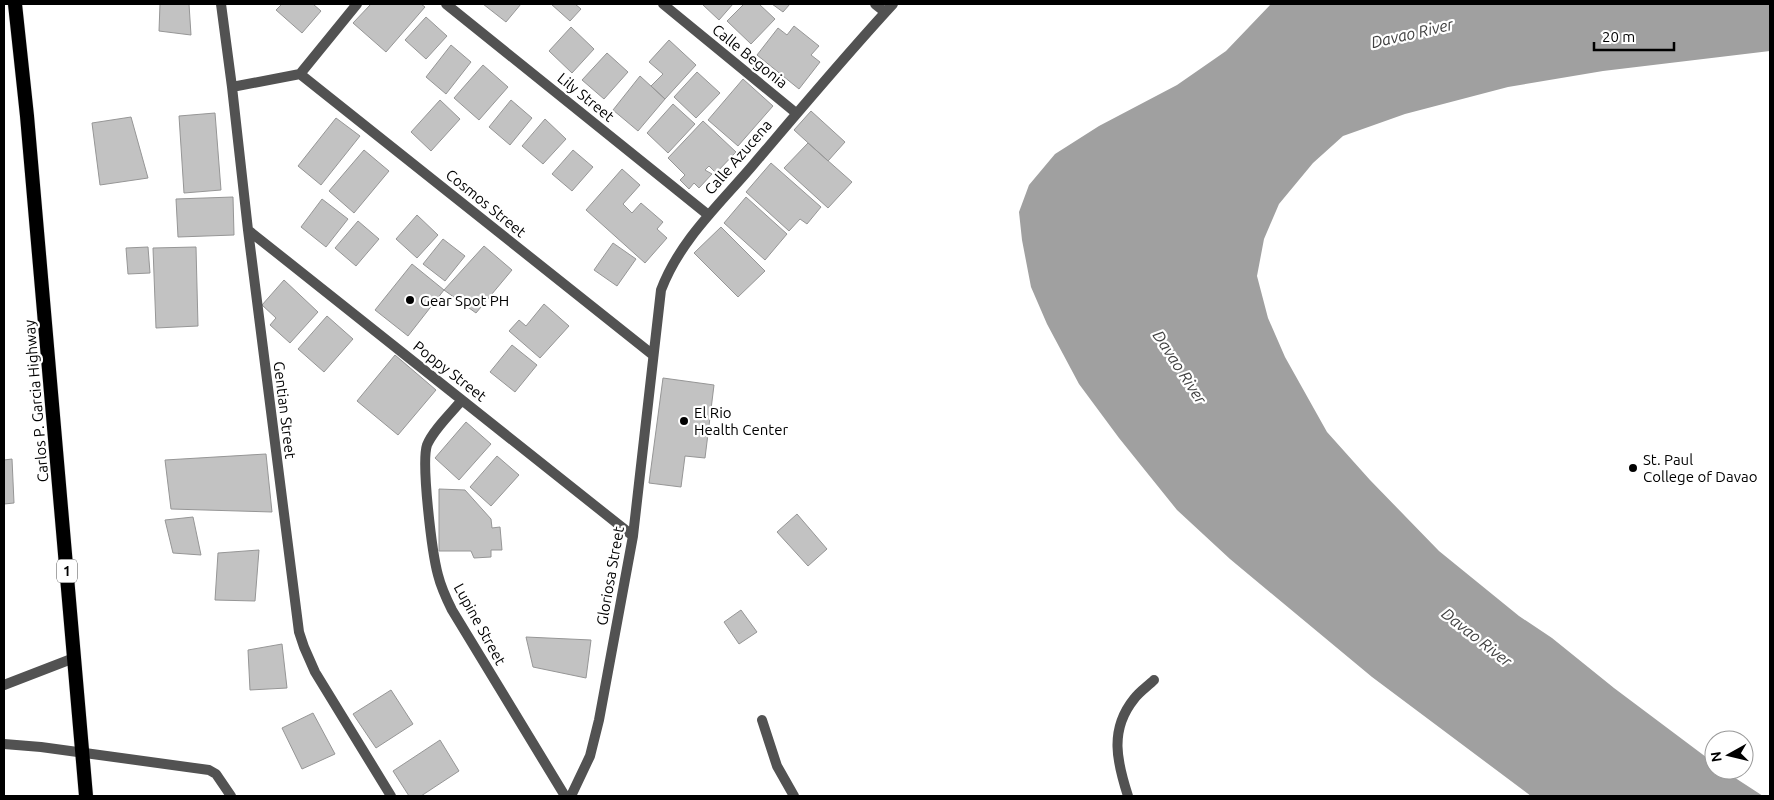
<svg xmlns="http://www.w3.org/2000/svg" width="1774" height="800" viewBox="0 0 1774 800" font-family="Ubuntu,sans-serif">
<style>
.water{fill:#a0a0a0}
.building{fill:#c2c2c2;stroke:#969696}
.lines{fill:none;stroke-linecap:round;stroke-linejoin:round}
.trunk-casing{stroke:#dbdbdb;stroke-width:15}
.minor{stroke:#525252;stroke-width:10}
.trunk{stroke:#000;stroke-width:14}
.poi-dot{fill:#000;stroke:#fff;stroke-width:2}
.labels{text-anchor:middle;dominant-baseline:central;stroke-width:4.5;stroke-linejoin:round;paint-order:stroke}
.shield{fill:#fff;stroke:#4c4c4c;stroke-width:1}
.shield-label{font-size:14px;font-weight:bold;fill:#000}
.street-label{font-size:15px;fill:#000;stroke:#fff}
.poi-label{font-size:15px;fill:#000;stroke:#fff;text-anchor:start}
.water-label{font-size:16px;font-style:italic;fill:#414141;stroke:#fff}
</style>
<rect width="100%" height="100%" fill="#fff"/>
<!-- water -->
<path class="water" d="M1271,4H1770V51L1603,71L1508,87L1405,114L1343,136L1313,163L1279,204L1264,239L1257,276L1268,318L1285,357L1327,432L1370,480L1439,551L1519,616L1552,638L1614,688L1714,763V770H1723L1763,796H1531L1372,677L1230,559L1177,510L1119,438L1079,384L1047,324L1031,287L1022,240L1019,212L1029,185L1055,154L1099,126L1177,85L1226,51Z"/>
<!-- building -->
<path class="building" d="M160,4H189L191,35L159,31Z
M282,4H313L321,11L302,33L276,10Z
M371,4H421L425,7L386,52L353,23Z
M483,4H521L506,22Z
M551,4H575L581,9L570,21Z
M702,4H733L719,20Z
M744,4H759L775,19L751,44L727,21Z
M772,4H790L783,12Z
M426,17L447,36L426,59L405,40Z
M794,26L819,46L811,55L820,62L799,89L757,55L778,28L787,35Z
M571,27L594,49L572,73L549,51Z
M669,40L696,65L665,99L651,86L663,74L649,62Z
M451,45L471,62L446,94L426,77Z
M607,53L628,72L604,99L582,80Z
M483,65L508,87L479,120L454,98Z
M697,72L720,93L696,118L674,97Z
M640,76L665,99L638,131L613,110Z
M743,79L773,106L738,146L708,120Z
M440,100L460,119L431,151L411,132Z
M511,100L532,118L510,145L489,127Z
M673,104L695,124L668,153L647,133Z
M811,111L845,142L828,161L794,130Z
M215,113L221,190L184,193L179,116Z
M131,117L148,178L100,185L92,123Z
M336,118L360,136L321,185L298,166Z
M545,119L566,139L543,164L522,146Z
M703,121L736,152L716,173L709,166L705,170L712,174L699,188L694,183L689,189L680,180L685,175L668,158Z
M808,143L852,182L828,208L784,168Z
M364,150L389,171L354,213L329,191Z
M573,150L593,167L572,191L552,174Z
M771,163L821,207L807,224L800,219L789,231L746,192Z
M622,169L640,185L623,204L632,213L641,203L663,222L657,229L667,238L645,263L586,210Z
M233,197L234,235L178,237L176,199Z
M746,197L787,234L765,260L724,223Z
M322,199L348,219L326,247L301,227Z
M417,215L438,235L417,258L396,239Z
M358,221L379,239L356,266L335,248Z
M721,227L765,271L738,297L694,253Z
M443,239L465,256L445,281L423,264Z
M613,243L636,259L617,286L594,270Z
M484,246L512,270L476,313L444,290Z
M148,247L150,273L128,274L126,248Z
M196,247L198,326L156,328L153,248Z
M412,264L444,290L408,336L375,310Z
M284,280L318,312L290,343L270,325L276,318L262,305Z
M544,304L569,326L540,358L509,331L519,320L526,326Z
M327,316L353,339L324,372L298,349Z
M512,345L537,365L515,392L490,372Z
M395,355L436,390L398,435L357,401Z
M663,378L714,385L705,458L685,456L681,487L649,483Z
M466,422L491,444L459,480L435,458Z
M266,454L272,512L171,509L165,460Z
M497,456L519,475L491,506L470,487Z
M12,459L14,503L4,504V460Z
M439,489L465,490L491,519L492,528L500,527L502,550H491V557L474,558L471,551H439Z
M797,514L827,549L808,566L777,532Z
M193,517L201,555L173,553L165,520Z
M259,550L255,601L215,600L218,553Z
M741,610L757,632L739,644L724,622Z
M526,637L591,640L586,678L533,667Z
M282,644L287,688L250,690L248,650Z
M391,690L413,724L376,748L353,714Z
M313,713L335,754L302,769L282,728Z
M440,740L459,771L421,796H409L393,771Z"/>
<g class="lines">
<defs>
<path id="trunk" d="M15,4L27,116L86,796"/>
</defs>
<!-- trunk casing -->
<use href="#trunk" class="trunk-casing"/>
<!-- minor -->
<path class="minor" d="M221,4L232,87L248,230L299,632L304,647L315,672L391,796
M446,4L707,214
M663,4L796,113
M875,4L885,12
M300,74L653,355
M232,87L300,74L357,4
M248,230L633,536
M462,400C452,412 433,430 427,445C421,463 432,553 438,575C441,587 446,598 452,610L565,796
M4,685L74,658
M762,720L777,766L794,796
M4,744L41,747L209,770L216,774L231,796
M571,796L590,756L599,720L633,536L661,290C680,240 719,205 753,165C799,111 845,56 893,4
M1128,796C1117,762 1109,730 1134,699C1139,692 1148,686 1154,680"/>
<!-- trunk -->
<use href="#trunk" class="trunk"/>
</g>
<!-- markers -->
<g class="poi-dot">
<circle cx="410" cy="300" r="5"/>
<circle cx="684" cy="421" r="5"/>
<circle cx="1633" cy="468" r="5"/>
</g>
<g class="labels">
<!-- shield labels -->
<rect class="shield" x="57" y="559.5" width="20" height="23" rx="4"/>
<g class="shield-label">
<text x="67" y="571">1</text>
</g>
<!-- street labels -->
<g class="street-label">
<text transform="translate(750 56) rotate(39)">Calle Begonia</text>
<text transform="translate(586 97) rotate(39)">Lily Street</text>
<text transform="translate(738 157) rotate(-49)">Calle Azucena</text>
<text transform="translate(486 203) rotate(39)">Cosmos Street</text>
<text transform="translate(450 371) rotate(38)">Poppy Street</text>
<text transform="translate(36 401) rotate(-95)">Carlos P. Garcia Highway</text>
<text transform="translate(285 410) rotate(83)">Gentian Street</text>
<text transform="translate(610 576) rotate(-80)">Gloriosa Street</text>
<text transform="translate(480 624) rotate(61)">Lupine Street</text>
</g>
<!-- poi labels -->
<g class="poi-label">
<text x="420" y="300">Gear Spot PH</text>
<text x="694" y="412">El Rio<tspan x="694" dy="17">Health Center</tspan></text>
<text x="1643" y="459">St. Paul<tspan x="1643" dy="17">College of Davao</tspan></text>
</g>
<!-- water labels -->
<g class="water-label">
<text transform="translate(1412 33) rotate(-13)">Davao River</text>
<text transform="translate(1180 367) rotate(57)">Davao River</text>
<text transform="translate(1477 637) rotate(38)">Davao River</text>
</g>
</g>
<!-- border -->
<rect width="1774" height="800" fill="none" stroke="#000000" stroke-width="10"/>
<!-- north arrow -->
<g transform="translate(1729 755) rotate(262)"><circle r="24" fill="#ffffff" stroke="#999999"/>
<path d="M0-4L9 19L0 12L-9 19Z" fill="#000000"/>
<text y="-8" font-size="14" font-weight="bold" text-anchor="middle" fill="#000000">N</text>
</g>
<!-- scale -->
<path d="M1594 42v8h80v-8" fill="none" stroke="#000000" stroke-width="2.5"/>
<text x="1602" y="42" font-size="15" fill="#000000" stroke="#ffffff" stroke-width="4" paint-order="stroke">20 m</text>
</svg>
